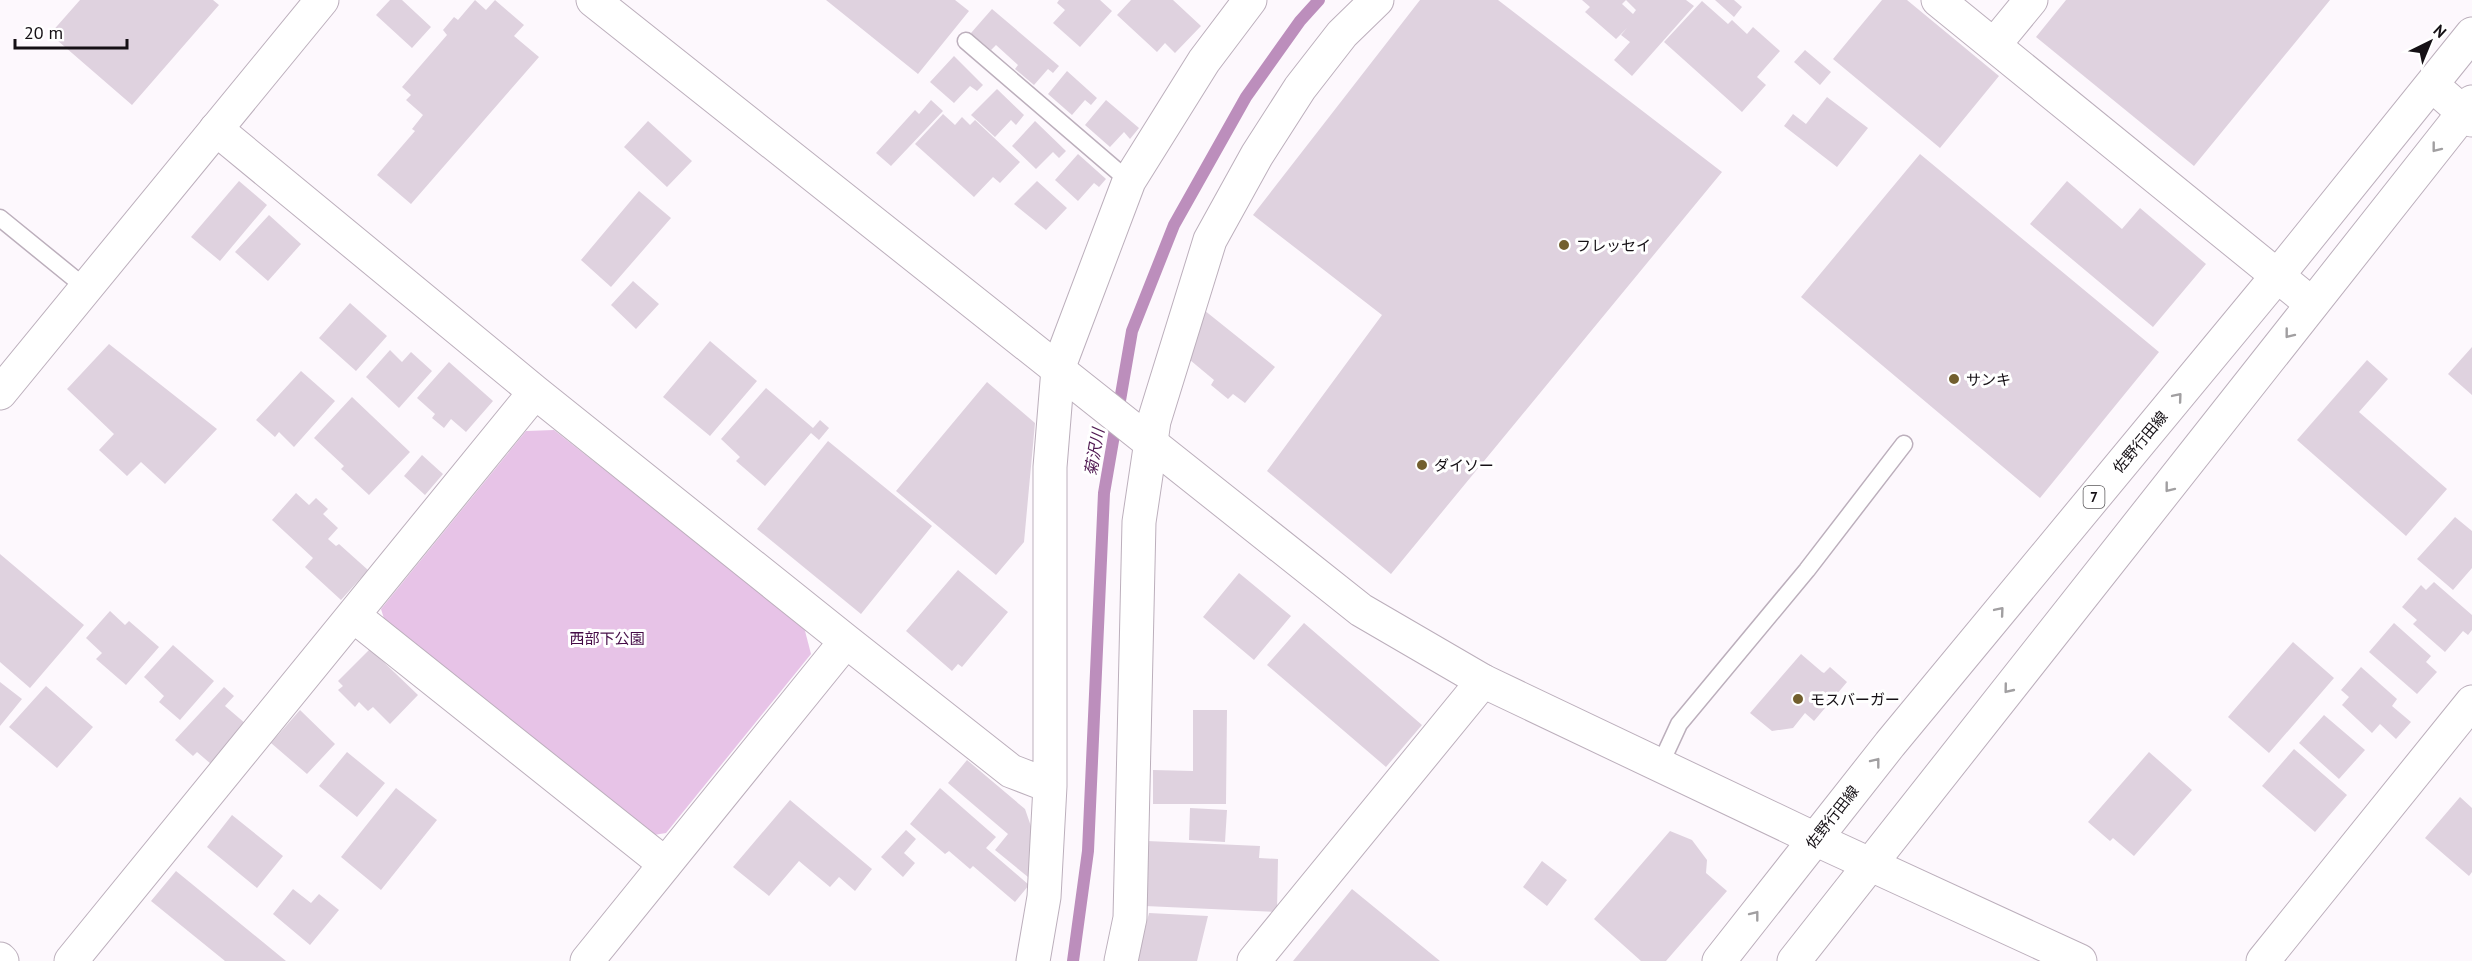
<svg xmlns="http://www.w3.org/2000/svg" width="2472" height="961" viewBox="0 0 2472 961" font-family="'PT Sans','Noto Sans JP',sans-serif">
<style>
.green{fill:#e7c3e7}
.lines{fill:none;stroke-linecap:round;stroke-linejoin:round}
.stream{stroke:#bc8ebc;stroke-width:12}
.building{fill:#dfd2df}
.lane-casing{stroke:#bcafbc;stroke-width:19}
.street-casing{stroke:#bcafbc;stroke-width:35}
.secondary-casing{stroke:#bcafbc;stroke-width:35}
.primary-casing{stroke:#bcafbc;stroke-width:35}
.lane{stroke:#fff;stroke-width:16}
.street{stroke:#fff;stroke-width:33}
.secondary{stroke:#fff;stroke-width:33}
.primary{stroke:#fff;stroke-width:33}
.oneway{stroke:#a19fa1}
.poi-dot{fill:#725f2e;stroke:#fff;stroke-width:2}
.labels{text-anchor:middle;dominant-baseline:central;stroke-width:6;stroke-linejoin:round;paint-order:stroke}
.shield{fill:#fff;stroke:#5b585b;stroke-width:1.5}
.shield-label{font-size:14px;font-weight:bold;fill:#151015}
.poi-label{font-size:15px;fill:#151015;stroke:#fff;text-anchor:start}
.street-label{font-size:15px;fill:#151015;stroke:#fff}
.park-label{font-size:15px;fill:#440b46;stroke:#fff}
.water-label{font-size:16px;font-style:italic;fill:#511a53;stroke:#fff}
</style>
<rect width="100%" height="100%" fill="#fdf8fd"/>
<!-- green -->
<path class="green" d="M554,430L804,627L811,654L666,833L648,836L387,628L381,609L526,431Z"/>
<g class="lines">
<!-- stream -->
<path class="stream" d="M1073,961L1088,851L1104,493L1132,331L1174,225L1246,97L1300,21L1319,0"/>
</g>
<!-- building -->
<path class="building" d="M80,0H213L219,5L132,105L50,34Z
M390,0H402L431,27L412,48L376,15Z
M475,0L486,10L495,0L524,25L514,36L539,57L411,204L377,175L415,131L412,129L423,115L406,100L411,95L402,87L447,35L443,30L454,17L458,20Z
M826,0H955L969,11L918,74Z
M1059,0H1100L1112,11L1080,47L1053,23L1065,10L1057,3Z
M1131,0H1173L1201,26L1175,53L1165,43L1157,52L1117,15Z
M1420,0H1498L1722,172L1391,574L1267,471L1382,315L1253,215Z
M1582,0H1626L1622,4L1633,14L1636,10L1626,0H1686L1694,6L1632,76L1614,60L1630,42L1621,35L1627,28L1616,39L1585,12L1590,7Z
M1715,0H1734L1742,7L1734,17Z
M1882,0H1907L1999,76L1940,148L1833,59Z
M2066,0H2330L2194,166L2036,37Z
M1702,1L1728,24L1732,20L1747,34L1753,27L1780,51L1757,77L1766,85L1742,112L1664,42Z
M992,9L1059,66L1053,73L1048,69L1034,85L1015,69L1018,65L996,45L991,50L971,33Z
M1805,50L1831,72L1820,85L1794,62Z
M954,56L983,85L977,91L970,86L954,103L930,82Z
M1067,71L1097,98L1091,105L1085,100L1072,115L1048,94Z
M997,89L1024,115L1016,125L1011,120L995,137L971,115Z
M1827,97L1868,128L1837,167L1784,126L1793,114L1806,124Z
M931,100L943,111L891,166L876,153L915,110L919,114Z
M1106,100L1139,128L1130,139L1124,132L1110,147L1085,125Z
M943,114L955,125L962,117L970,125L975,120L1020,162L1000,183L993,177L974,197L915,144Z
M648,121L692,161L667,187L624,147Z
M1035,121L1066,151L1059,158L1053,152L1036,169L1012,146Z
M1078,154L1106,179L1099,187L1094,183L1078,201L1055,180Z
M1920,154L2159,352L2040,498L1801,297Z
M239,181L267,205L220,261L191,237Z
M1037,181L1067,208L1046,230L1014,204Z
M2067,181L2122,229L2140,208L2206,264L2153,327L2030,224Z
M639,191L671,218L611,287L581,260Z
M269,215L301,244L268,281L235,252Z
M633,281L659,304L636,329L611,305Z
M350,303L387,336L356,371L319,338Z
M1204,310L1275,367L1245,403L1233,394L1228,399L1211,385L1214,380L1190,360Z
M710,341L757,381L710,436L663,397Z
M109,344L217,429L165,484L141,462L127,476L99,450L114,434L67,389Z
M2472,347V395L2448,374Z
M390,350L402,362L411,352L432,371L399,408L366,377Z
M2367,360L2388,379L2359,412L2447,489L2406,536L2297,440Z
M449,362L493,401L466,432L451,419L444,428L432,418L435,414L417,398Z
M301,371L335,401L294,447L279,432L275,437L256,420Z
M987,382L1035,423L1024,542L996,575L896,491Z
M766,388L813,428L820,420L829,428L819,440L811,433L765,486L736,461L740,457L721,439Z
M352,397L410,452L369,495L341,469L344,466L314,438Z
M828,441L932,526L861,614L757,529Z
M422,455L443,474L425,495L404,476Z
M296,493L309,505L316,498L328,509L323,514L338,528L328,539L336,546L339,544L368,570L341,600L305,567L313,558L272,520Z
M2455,517L2472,531V568L2453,590L2417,559Z
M0,554L84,625L30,688L0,662Z
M958,570L1008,612L962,667L958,664L952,671L906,631Z
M1239,573L1291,616L1254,660L1203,617Z
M2434,582L2472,615V630L2468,635L2463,631L2445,652L2413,624L2417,620L2402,607L2421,585L2426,590Z
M110,611L125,625L129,621L159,647L126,685L96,659L102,653L86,638Z
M1304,623L1422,725L1386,767L1267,665Z
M2394,623L2431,656L2426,662L2437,672L2417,694L2369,652Z
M2293,642L2334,678L2269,753L2228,717Z
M173,645L214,681L180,720L159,702L164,696L144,677Z
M370,649L418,695L390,724L373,707L368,711L359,702L355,707L338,690L343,686L338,681Z
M1801,654L1822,672L1824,673L1830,667L1847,682L1814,721L1805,713L1793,728L1772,731L1750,713Z
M2361,667L2397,699L2392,706L2411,722L2396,739L2380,724L2372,733L2342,705L2349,697L2341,690Z
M0,682L22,699L0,726Z
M46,686L93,727L57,768L9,727Z
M224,687L234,696L225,706L246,724L211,764L197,752L193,756L175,740Z
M300,710L335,744L307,774L271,743Z
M1193,710H1227L1226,804H1153V770L1193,771Z
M2324,715L2365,750L2339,779L2299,743Z
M2294,749L2347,795L2315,832L2262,786Z
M347,752L385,783L357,817L319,786Z
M2149,752L2192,790L2134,856L2113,838L2110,841L2088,822Z
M967,760L1025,809L1035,838L1028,877L995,850L1008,834L948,783Z
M396,788L437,820L381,890L341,857Z
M940,788L996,837L986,848L1029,885L1015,902L973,866L970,869L949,851L945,854L910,824Z
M2460,797L2472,808V872L2469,876L2425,838Z
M790,800L872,869L855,891L839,877L830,887L799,861L769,896L733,867Z
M1190,808L1227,810L1225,842L1189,840Z
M232,815L283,856L257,888L207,847Z
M906,830L916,839L904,853L915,863L903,877L881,857Z
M1670,831L1692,840L1707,860L1706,873L1727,891L1666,961H1641L1594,919Z
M1147,841L1260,846L1259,858L1278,859L1277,912L1145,906Z
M1542,861L1567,880L1547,906L1523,887Z
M176,871L286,961H225L151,901Z
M293,889L311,903L319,894L339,910L310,945L273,914Z
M1352,889L1440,961H1293Z
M1149,913L1208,916L1197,961H1137Z"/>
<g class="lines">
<defs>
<path id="lane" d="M966,41L1129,181
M0,218L86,288
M1660,765L1679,724L1807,570L1904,444"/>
<path id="street" d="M1938,0L2312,304
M1994,45L2031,0
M2432,85L2472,120
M216,129L535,392L846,641L1011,771L1050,786
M354,616L665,864
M0,959L2,961
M71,961L535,392
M587,961L846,641
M1033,961L1044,897L1050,786V467L1058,369L1129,181L1204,61L1250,0
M1121,961L1130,918L1139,522L1154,421L1210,240L1257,155L1300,88L1342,34L1377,0
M1254,961L1483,681
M2263,961L2472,702"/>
<path id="secondary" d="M593,0L1361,610L1483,681L1815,839L2080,961
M0,393L322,0"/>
<path id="primary" d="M1719,961L1890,744L2278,275L2472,34
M1794,961L2472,102"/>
</defs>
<!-- lane casing -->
<use href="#lane" class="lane-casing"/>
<!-- street casing -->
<use href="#street" class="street-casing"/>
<!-- secondary casing -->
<use href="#secondary" class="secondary-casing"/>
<!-- primary casing -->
<use href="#primary" class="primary-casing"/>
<!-- lane -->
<use href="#lane" class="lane"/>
<!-- street -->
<use href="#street" class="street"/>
<!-- secondary -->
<use href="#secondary" class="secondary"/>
<!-- primary -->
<use href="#primary" class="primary"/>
</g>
<!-- one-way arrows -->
<defs><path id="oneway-chevron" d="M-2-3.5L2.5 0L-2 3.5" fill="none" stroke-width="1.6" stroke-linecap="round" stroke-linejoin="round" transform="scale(1.5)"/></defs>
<g class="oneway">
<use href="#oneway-chevron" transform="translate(2436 148) rotate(128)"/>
<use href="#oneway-chevron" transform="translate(2289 334) rotate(128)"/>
<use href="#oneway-chevron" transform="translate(2178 397) rotate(-50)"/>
<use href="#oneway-chevron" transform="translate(2169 488) rotate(128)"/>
<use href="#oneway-chevron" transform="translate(2000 611) rotate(-50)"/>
<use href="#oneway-chevron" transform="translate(2008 689) rotate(129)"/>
<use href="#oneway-chevron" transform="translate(1876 762) rotate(-52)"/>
<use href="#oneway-chevron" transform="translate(1755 915) rotate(-52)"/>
</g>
<!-- markers -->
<g class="poi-dot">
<circle cx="1564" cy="245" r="6"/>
<circle cx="1954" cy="379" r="6"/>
<circle cx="1422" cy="465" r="6"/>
<circle cx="1798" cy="699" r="6"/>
</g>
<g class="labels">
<!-- shield labels -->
<rect class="shield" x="2083.5" y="486" width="21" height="22" rx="4.5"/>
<g class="shield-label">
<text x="2094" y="497">7</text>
</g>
<!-- poi labels -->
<g class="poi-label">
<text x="1576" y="245">フレッセイ</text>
<text x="1966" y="379">サンキ</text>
<text x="1434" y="465">ダイソー</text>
<text x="1810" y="699">モスバーガー</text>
</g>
<!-- street labels -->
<g class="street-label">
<text transform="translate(2140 442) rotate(-50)">佐野行田線</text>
<text transform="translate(1832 817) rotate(-52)">佐野行田線</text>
</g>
<!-- park labels -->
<g class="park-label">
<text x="607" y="638">西部下公園</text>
</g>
<!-- water labels -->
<g class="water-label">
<text transform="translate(1094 452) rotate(-80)">菊沢川</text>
</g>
</g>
<!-- north arrow -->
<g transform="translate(2430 42) rotate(43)" stroke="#ffffff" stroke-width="4.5" paint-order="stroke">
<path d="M0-4.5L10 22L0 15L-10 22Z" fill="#151015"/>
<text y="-9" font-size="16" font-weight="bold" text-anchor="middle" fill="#151015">N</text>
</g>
<!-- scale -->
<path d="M15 39v9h112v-9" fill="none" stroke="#151015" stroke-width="3"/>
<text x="24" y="39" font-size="18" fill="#151015" stroke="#ffffff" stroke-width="4.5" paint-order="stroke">20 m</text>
</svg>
